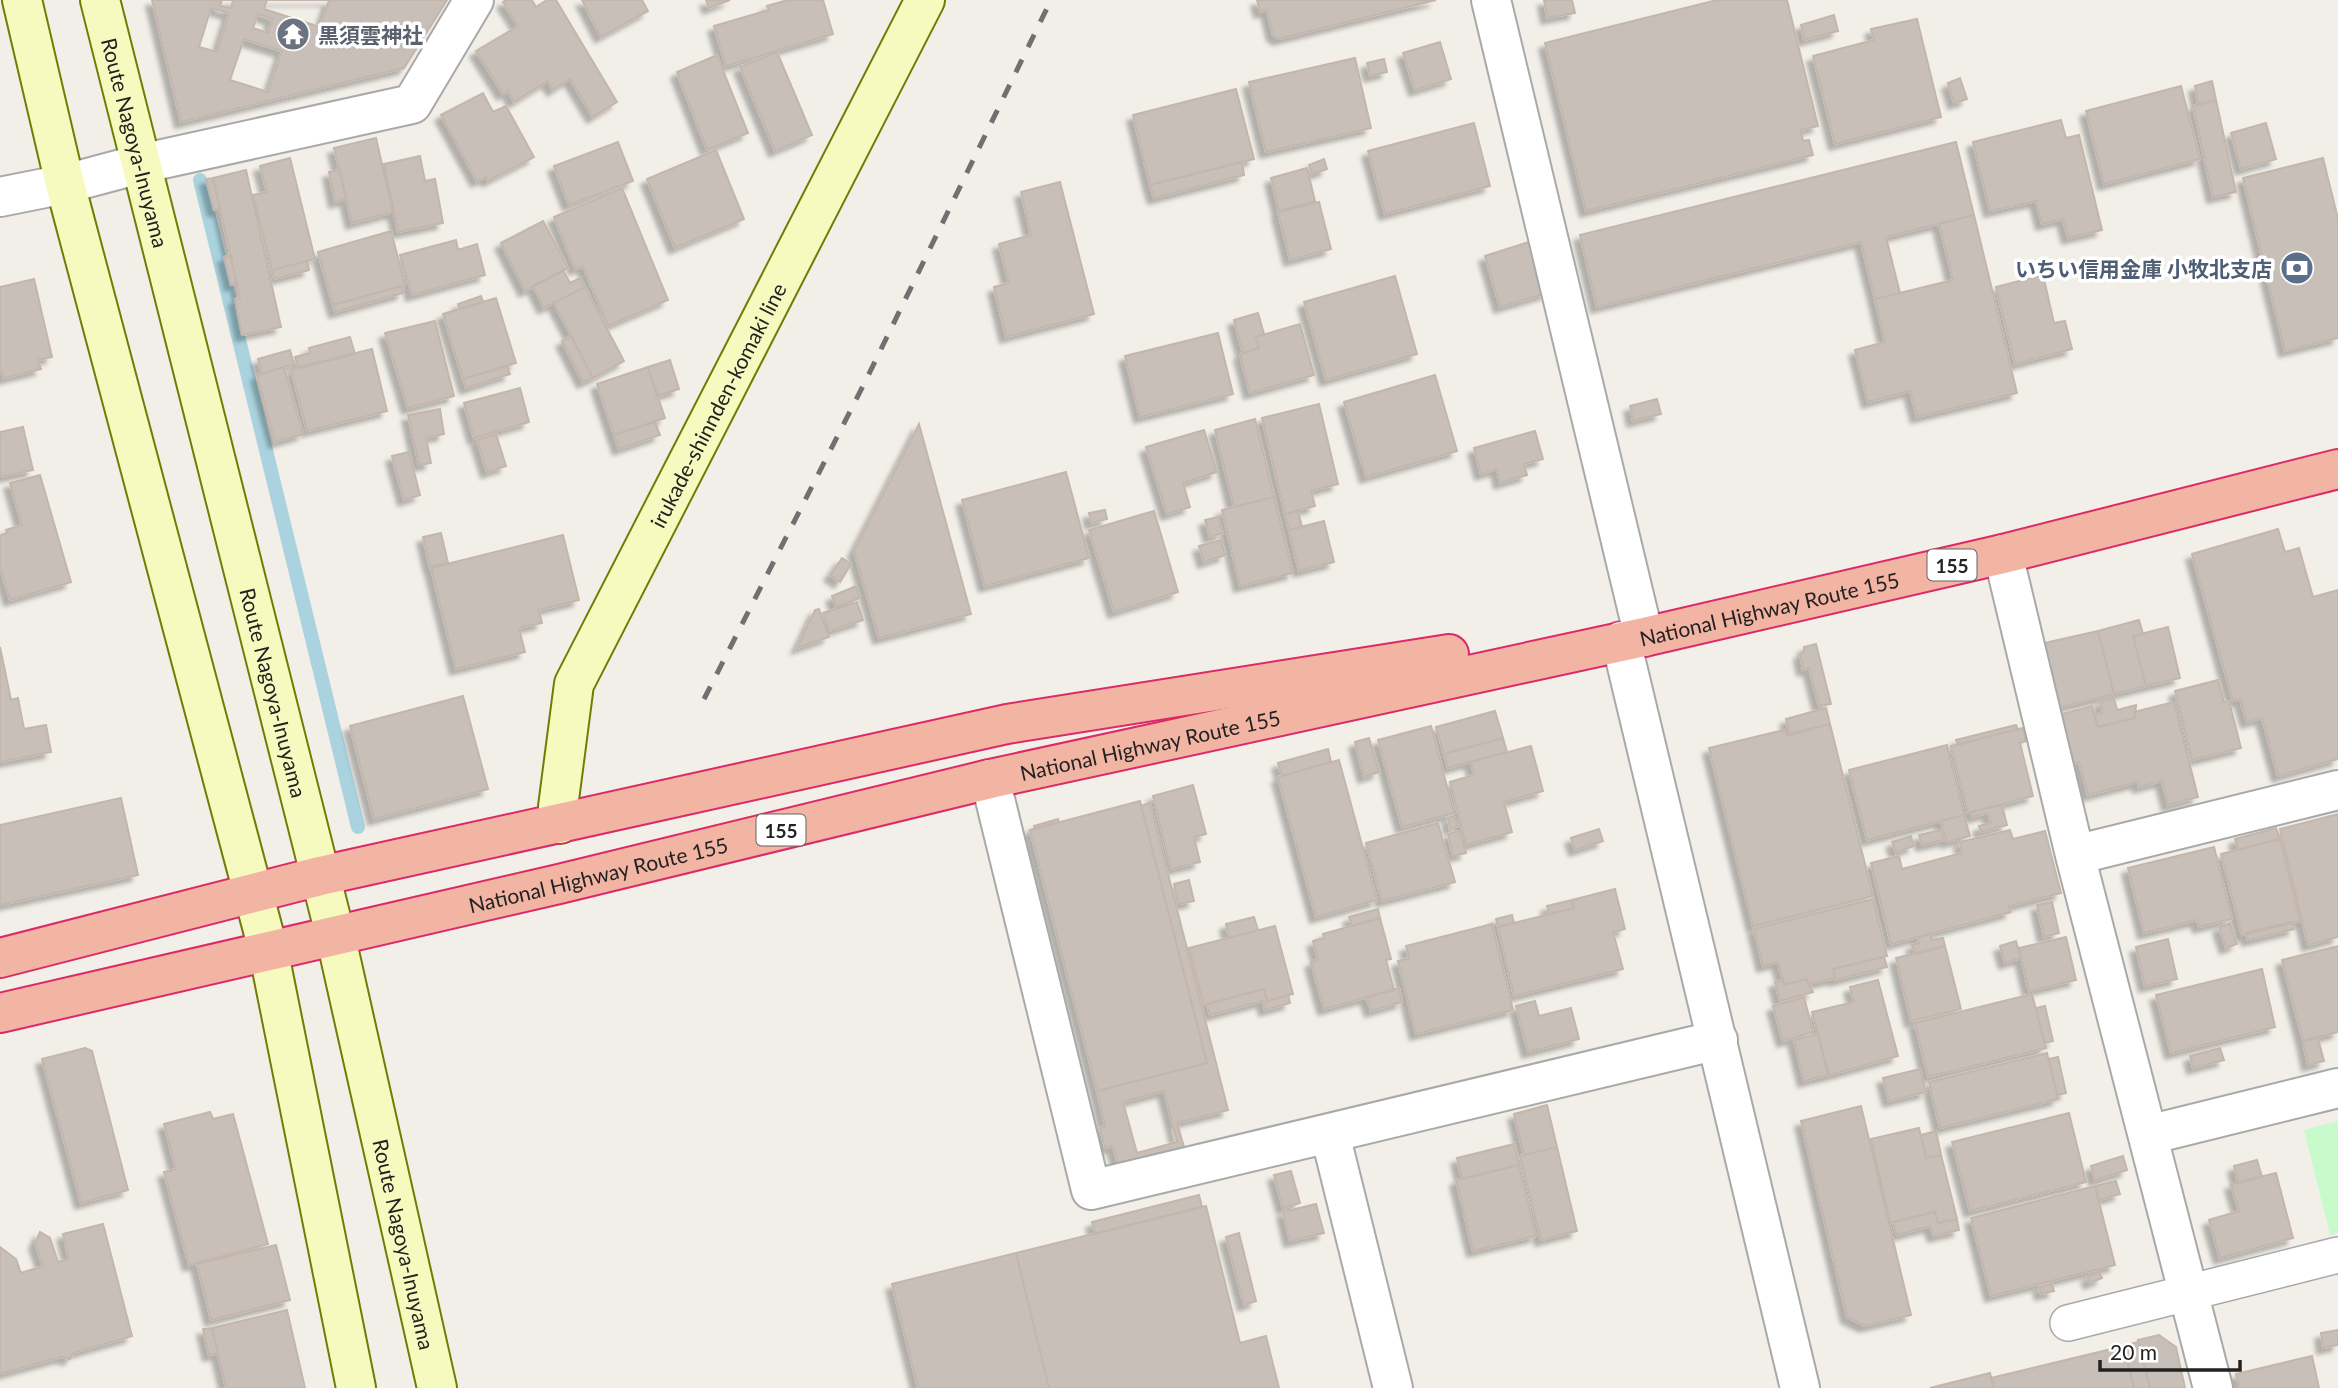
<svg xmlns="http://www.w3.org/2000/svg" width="2338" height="1388" viewBox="0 0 2338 1388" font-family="Lato,'Noto Sans JP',sans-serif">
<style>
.park{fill:#c8facc}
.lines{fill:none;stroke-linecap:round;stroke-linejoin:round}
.stream{stroke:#aad3df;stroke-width:14}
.building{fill:#c7bfb8;stroke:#c4b6ab;stroke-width:2;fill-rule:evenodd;filter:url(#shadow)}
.pedestrian-casing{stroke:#a9a9a9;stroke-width:38}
.minor-casing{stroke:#a9a9a9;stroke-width:42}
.tertiary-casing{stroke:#a9a9a9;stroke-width:42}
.secondary-casing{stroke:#707d05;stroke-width:42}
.trunk-casing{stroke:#dc2a67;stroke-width:42}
.pedestrian{stroke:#fff;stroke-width:35}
.minor{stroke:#fff;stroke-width:38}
.tertiary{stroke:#fff;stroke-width:38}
.secondary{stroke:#f7fabf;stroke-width:38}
.trunk{stroke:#f2b4a3;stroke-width:38}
.rail{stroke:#707070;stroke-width:5;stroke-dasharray:14 14;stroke-linecap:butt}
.labels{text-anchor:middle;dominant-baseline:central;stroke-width:7;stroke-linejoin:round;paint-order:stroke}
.shield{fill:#fff;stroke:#646464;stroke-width:2}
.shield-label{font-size:19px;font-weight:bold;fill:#222}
.worship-label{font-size:21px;font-weight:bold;fill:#5b616d;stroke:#fff;text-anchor:start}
.street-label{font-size:21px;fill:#222;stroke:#fff}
.service-label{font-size:21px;font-weight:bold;fill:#4e5e75;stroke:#fff;text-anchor:end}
</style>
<defs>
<filter id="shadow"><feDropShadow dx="-6" dy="6" stdDeviation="2" flood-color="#0004"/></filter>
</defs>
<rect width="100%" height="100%" fill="#f2efe9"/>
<!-- park -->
<path class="park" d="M2338,1121V1233L2330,1235L2304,1130Z"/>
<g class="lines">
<!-- stream -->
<path class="stream" d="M200,180L358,827"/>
</g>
<!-- building -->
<path class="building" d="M152,0H447L404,68L181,122Z
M222,0H233L231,8L220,6Z
M267,0H329L320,27L264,9Z
M506,0H532L536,7L547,0H556L617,102L593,117L570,79L553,90L548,81L514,102L508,91L503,94L476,51L518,26L503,2Z
M582,0H642L648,11L601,37Z
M706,0H730L709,8Z
M788,0H823L833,34L726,66L714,26L769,10L767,6Z
M1257,0H1436L1279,39L1273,35L1267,10L1260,12Z
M1544,0H1572L1575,13L1547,18Z
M1717,0H1787L1818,126L1801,130L1803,141L1809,140L1813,155L1586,211L1545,43Z
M211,8L229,13L217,52L199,47Z
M258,14L272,19L268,33L253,28Z
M1834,15L1838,31L1804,40L1801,25Z
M1917,19L1941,117L1835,144L1813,56L1874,40L1871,29Z
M244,39L282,51L268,92L230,80Z
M1440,42L1451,79L1415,90L1403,53Z
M777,52L812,135L775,151L740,67Z
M717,55L748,133L707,150L677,72Z
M1355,58L1371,128L1266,152L1249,82Z
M1384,59L1387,72L1370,76L1367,63Z
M1960,78L1967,99L1954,103L1948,83Z
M2212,81L2216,100L2198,105L2195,86Z
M2181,86L2200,159L2104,184L2086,111Z
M1236,89L1254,159L1150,185L1133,115Z
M483,93L493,112L506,106L534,157L488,181L486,177L477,181L441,115Z
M2216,100L2236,192L2213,197L2193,106Z
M2061,120L2066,138L2079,135L2102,230L2068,238L2063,219L2042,224L2036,201L1990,211L1973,142Z
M1474,123L1490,186L1385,214L1368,151Z
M2266,123L2276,159L2241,169L2231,133Z
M376,138L393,212L352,223L334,148Z
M618,142L633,181L569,205L554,166Z
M1956,142L1974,215L1886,237L1900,293L1875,299L1861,242L1597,307L1580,235Z
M716,150L744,219L675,248L647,179Z
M420,156L425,181L435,179L443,223L398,232L384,164Z
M290,158L315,259L272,270L253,195L267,192L260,166Z
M2323,158L2338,219V338L2285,351L2243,178Z
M1324,159L1327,169L1312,174L1309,165Z
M1242,162L1244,175L1154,198L1150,185Z
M1307,168L1315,201L1279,211L1271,178Z
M246,170L281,327L242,335L235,299L240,298L213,178Z
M340,170L346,199L335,202L329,172Z
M213,178L220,209L214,210L206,179Z
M1060,182L1094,314L1006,337L994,287L1009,283L999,244L1031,235L1021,192Z
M622,188L668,300L608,326L583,266L575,269L554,217Z
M1319,202L1331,249L1290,260L1278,212Z
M1974,215L2017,393L1917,417L1910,391L1868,402L1855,350L1885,342L1875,299L1953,280L1939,224Z
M543,221L568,268L525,291L501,243Z
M391,231L405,285L333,305L318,252Z
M456,240L458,250L477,244L485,275L412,295L400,255Z
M1532,241L1547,293L1500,307L1485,256Z
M231,255L236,283L231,285L224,257Z
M307,261L309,270L274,279L272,270Z
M563,270L570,283L580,278L585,287L544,308L533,286Z
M2043,275L2054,323L2065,321L2072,349L2015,364L1996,287Z
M1395,276L1417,354L1326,380L1304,302Z
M34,279L52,357L38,360L41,369L4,378L0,369V287Z
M402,286L403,293L335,312L333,305Z
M585,287L624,361L593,378L554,303Z
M481,296L483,302L460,309L458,304Z
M496,298L516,363L463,379L443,314Z
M1258,313L1264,334L1256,337L1259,348L1243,353L1234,320Z
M435,321L454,396L408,408L385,333Z
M1300,324L1314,375L1250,393L1240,354L1259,348L1256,337Z
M1218,333L1233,394L1140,417L1125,356Z
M571,336L593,378L583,382L562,341Z
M350,337L355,354L298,368L295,357L310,353L309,348Z
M372,349L387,411L307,431L291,369Z
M290,350L294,364L262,374L258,359Z
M670,360L679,389L657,396L648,367Z
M507,366L510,374L466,388L463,379Z
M284,367L303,434L275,442L257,375Z
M648,367L665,418L614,435L597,384Z
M1435,375L1457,451L1366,477L1344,402Z
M520,388L529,422L474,438L464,403Z
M1657,399L1661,414L1633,421L1630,406Z
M1319,404L1338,484L1311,491L1315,506L1285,514L1262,418Z
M440,409L444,434L426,438L431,463L419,465L408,415Z
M1255,419L1274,497L1234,507L1215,430Z
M655,422L660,435L619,449L614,435Z
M919,424L971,614L879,638L854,551Z
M23,427L33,470L0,477V432Z
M1204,430L1217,472L1183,483L1190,507L1167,514L1146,447Z
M1535,431L1543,459L1524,464L1527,475L1500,483L1497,469L1481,474L1474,448Z
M496,434L506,466L487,472L477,440Z
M409,452L420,495L404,500L392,456Z
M1066,472L1089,558L985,586L962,500Z
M40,475L71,582L10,600L0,567V536L7,533L6,530L22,525L10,483Z
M1274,497L1293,573L1240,586L1222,510Z
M1105,510L1107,519L1091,523L1089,513Z
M1154,511L1178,592L1114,612L1089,530Z
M1298,511L1302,527L1289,530L1285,514Z
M1218,517L1223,533L1210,537L1205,520Z
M1324,521L1334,562L1299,571L1289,530Z
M2278,529L2285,552L2299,548L2313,597L2338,590V759L2278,776L2262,718L2247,722L2240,699L2233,701L2192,554Z
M441,533L448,563L430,567L423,537Z
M563,535L579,600L539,610L542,623L519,628L525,652L456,669L431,568Z
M1221,540L1225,555L1204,562L1199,546Z
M842,558L851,564L840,582L830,575Z
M856,586L860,598L836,607L832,596Z
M857,602L863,620L829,631L823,613Z
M819,609L829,637L797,648L815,610Z
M2139,620L2143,634L2133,636L2146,686L2114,694L2098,631Z
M2168,627L2180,678L2146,686L2133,636Z
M2098,631L2114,694L2056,708L2040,644Z
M1816,644L1831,704L1819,706L1809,668L1803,670L1800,654L1804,652V647Z
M0,647L11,700L18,698L24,729L46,725L51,752L0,762Z
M2218,680L2224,702L2229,701L2241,748L2192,760L2175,691Z
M463,696L488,789L374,819L350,726Z
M2114,698L2117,710L2136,705L2135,718L2098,727L2094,715L2102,713L2100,702Z
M2174,702L2198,797L2168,805L2162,781L2139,787L2138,782L2088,795L2079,762L2071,764L2058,715L2092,706L2098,727L2135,718L2134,712Z
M1826,708L1830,724L1790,735L1786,719Z
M1495,711L1503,738L1444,754L1436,727Z
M1830,724L1873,896L1753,926L1709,748L1784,730L1786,735Z
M2016,725L2018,729L1958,745L1956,740Z
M1431,726L1454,813L1402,827L1378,740Z
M2023,728L2026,741L2020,743L2033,796L1968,813L1951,746Z
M1369,738L1379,772L1364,777L1355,742Z
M1503,738L1507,752L1448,768L1444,754Z
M1947,745L1964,815L1867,840L1849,770Z
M1531,746L1543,791L1504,802L1512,832L1466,845L1450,782L1474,775L1471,762Z
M1328,749L1331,762L1282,776L1278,763Z
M1339,760L1377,900L1316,917L1278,777Z
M1193,785L1206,834L1194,837L1200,862L1171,869L1153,796Z
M121,798L138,875L0,905V825Z
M1140,801L1207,1063L1097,1091L1030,830Z
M1150,803L1228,1110L1177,1123L1184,1147L1118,1164L1113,1146L1105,1148L1100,1128L1105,1126L1097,1091L1207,1063L1141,806ZM1164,1091L1177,1142L1137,1153L1123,1102Z
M2002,805L2007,825L1981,832L1979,826L1991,823L1988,813L1972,817L1971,812Z
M2338,814V937L2308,945L2280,829Z
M1964,815L1970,836L1947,842L1941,821Z
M1454,816L1458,826L1450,829L1448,818Z
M1058,819L1059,822L1035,829L1034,826Z
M1438,823L1455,882L1382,901L1366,843Z
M2276,828L2280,839L2238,850L2235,839Z
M1599,829L1603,841L1575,850L1571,838Z
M1941,830L1944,840L1922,845L1919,835Z
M2010,830L2013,839L2045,831L2061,893L2009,906L2011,912L1891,944L1871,863L1899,856L1902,869L1962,853L1960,842Z
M1460,831L1466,853L1453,856L1448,834Z
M1911,836L1914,846L1896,852L1892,842Z
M2280,839L2300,921L2242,935L2221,854Z
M2214,847L2232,919L2199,927L2197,920L2144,933L2128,868Z
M1189,880L1194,901L1178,904L1174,884Z
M1615,889L1625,929L1613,932L1623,969L1514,996L1498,927L1574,908L1572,900Z
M1873,899L1887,956L1833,969L1835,978L1808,984L1806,979L1784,985L1778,962L1763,966L1754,929Z
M1572,900L1574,908L1549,914L1547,906Z
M2052,902L2059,933L2044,937L2037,905Z
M1378,909L1380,918L1352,926L1349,917Z
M1512,915L1514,923L1498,927L1496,919Z
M1254,917L1258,930L1229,938L1226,924Z
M1380,918L1391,959L1386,960L1394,990L1324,1009L1311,962L1318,959L1313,941L1324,938L1323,934Z
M2292,922L2294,929L2248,940L2246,933Z
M2230,923L2237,944L2226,948L2219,927Z
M1492,924L1513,1010L1416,1034L1398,961L1409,958L1406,946Z
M1275,926L1293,994L1267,1001L1264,989L1204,1005L1189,948Z
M1931,934L1932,940L1943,938L1945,946L1915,954L1912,945L1919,943L1918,937Z
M2066,937L2076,980L2029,991L2019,948Z
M2168,939L2177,979L2145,986L2136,947Z
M2016,941L2021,958L2005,963L2000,946Z
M1945,946L1961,1009L1911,1021L1896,958Z
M2338,946V1032L2303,1041L2282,960Z
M1884,957L1887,967L1835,980L1833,969Z
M2262,969L2275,1027L2171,1053L2156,995Z
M1806,979L1813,992L1780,1001L1775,982L1783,980L1784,985Z
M1878,980L1898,1056L1829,1075L1812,1012L1854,1002L1850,987Z
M1399,988L1402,1002L1371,1011L1366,997Z
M1264,989L1267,1001L1288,995L1290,1003L1265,1010L1263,1001L1210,1015L1207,1004Z
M2032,994L2046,1048L1928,1077L1915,1023Z
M1804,997L1813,1032L1783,1041L1773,1006Z
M1535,1001L1539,1016L1571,1008L1579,1039L1528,1052L1516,1006Z
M2045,1006L2053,1041L2044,1043L2036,1008Z
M1818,1034L1828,1075L1804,1081L1794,1040Z
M2318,1038L2324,1061L2308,1065L2303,1041Z
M85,1048L92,1051L128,1190L81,1203L42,1059Z
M2220,1048L2224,1060L2193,1068L2190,1056Z
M2047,1053L2058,1099L1940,1128L1929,1082Z
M2058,1057L2066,1093L2057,1095L2049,1059Z
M1920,1069L1926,1092L1889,1101L1883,1078Z
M1547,1105L1557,1147L1524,1155L1514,1114Z
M1861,1106L1911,1315L1865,1326L1847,1317L1801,1121Z
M210,1112L213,1119L233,1114L268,1244L189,1265L164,1172L176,1169L164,1124Z
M2069,1113L2086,1182L1970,1211L1952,1142Z
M1919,1128L1926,1158L1941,1155L1957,1219L1938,1223L1935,1212L1890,1223L1871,1139Z
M1936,1131L1941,1155L1926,1158L1921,1135Z
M1514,1144L1519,1165L1462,1179L1457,1158Z
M1557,1147L1577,1231L1541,1240L1520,1156Z
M2123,1156L2127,1170L2095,1180L2091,1166Z
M2257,1160L2262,1177L2238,1183L2234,1166Z
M1519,1165L1536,1236L1473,1251L1456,1180Z
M1291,1171L1300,1203L1283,1208L1274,1175Z
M2276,1173L2293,1238L2220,1258L2209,1220L2239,1211L2231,1184Z
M2116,1181L2120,1194L2099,1200L2095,1186Z
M2095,1186L2115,1265L1991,1296L1971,1218Z
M1199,1195L1202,1207L1095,1234L1092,1222Z
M1316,1204L1324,1233L1290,1241L1283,1212Z
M1206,1206L1240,1343L1266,1336L1279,1388H1049L1016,1253Z
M1935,1212L1938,1223L1957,1219L1959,1230L1934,1236L1930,1226L1897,1235L1893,1222Z
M103,1224L132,1336L73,1353L70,1359L61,1357L0,1374V1247L16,1259L21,1273L43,1266L35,1243L40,1232L50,1238L58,1262L69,1259L63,1234Z
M1239,1233L1256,1301L1244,1305L1226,1237Z
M276,1245L290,1300L211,1320L197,1264Z
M1016,1253L1049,1388H918L892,1284Z
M2099,1271L2102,1278L2090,1283L2087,1277Z
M2052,1284L2054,1291L2041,1294L2039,1287Z
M287,1310L305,1388H226L212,1328Z
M212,1328L218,1353L209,1355L203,1329Z
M2338,1330V1345L2323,1348L2321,1333Z
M2159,1335L2176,1347L2185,1388H2150L2138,1340Z
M2138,1342L2150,1388H2134L2124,1346Z
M2124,1346L2134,1388H1994L1991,1378Z
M2312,1356L2319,1388H2240L2236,1374Z
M1990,1373L1994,1388H1930Z"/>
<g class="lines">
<defs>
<path id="pedestrian" d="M2068,1323L2338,1255"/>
<path id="minor" d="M1491,0L1644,637
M140,164L412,104L474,0
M2003,554L2075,855L2213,1388
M990,779L1091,1190L1718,1040
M2075,855L2338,790
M1330,1134L1393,1388
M2148,1135L2338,1088"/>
<path id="tertiary" d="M0,197L65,184L140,164
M1621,641L1800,1388"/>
<g id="secondary">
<path d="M22,0L65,184L268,949L356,1388"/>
<path id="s1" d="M100,0L335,934L437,1388"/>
<path id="s2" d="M560,824L558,807L574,684L925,0"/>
</g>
<g id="trunk">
<path d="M0,958L320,876L1007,724L1449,654"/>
<path id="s3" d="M0,1013L559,884L990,779L1644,637L2003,554L2338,469"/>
</g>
</defs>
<!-- pedestrian casing -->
<use href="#pedestrian" class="pedestrian-casing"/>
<!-- minor casing -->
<use href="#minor" class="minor-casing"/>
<!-- tertiary casing -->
<use href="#tertiary" class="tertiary-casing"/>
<!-- secondary casing -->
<use href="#secondary" class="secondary-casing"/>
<!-- trunk casing -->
<use href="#trunk" class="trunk-casing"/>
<!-- pedestrian -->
<use href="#pedestrian" class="pedestrian"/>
<!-- minor -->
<use href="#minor" class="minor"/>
<!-- tertiary -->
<use href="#tertiary" class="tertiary"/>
<!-- secondary -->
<use href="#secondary" class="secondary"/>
<!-- trunk -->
<use href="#trunk" class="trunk"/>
<!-- rail -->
<path class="rail" d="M704,699L866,380L1051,0"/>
</g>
<!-- icons -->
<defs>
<symbol id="temple-disc" viewBox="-11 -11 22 22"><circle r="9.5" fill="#6b7280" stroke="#fff"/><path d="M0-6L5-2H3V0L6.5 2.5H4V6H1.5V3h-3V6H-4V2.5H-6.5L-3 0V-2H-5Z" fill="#fff"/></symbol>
<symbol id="bank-disc" viewBox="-11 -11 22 22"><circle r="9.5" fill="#5c6f8a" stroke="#fff"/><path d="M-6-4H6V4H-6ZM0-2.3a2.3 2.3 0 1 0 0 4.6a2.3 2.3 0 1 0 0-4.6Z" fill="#fff"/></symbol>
</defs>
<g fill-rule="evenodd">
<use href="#temple-disc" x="274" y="15" width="38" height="38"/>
<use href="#bank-disc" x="2278" y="249" width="38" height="38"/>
</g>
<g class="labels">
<!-- shield labels -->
<g class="shield">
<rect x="1927.5" y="549.5" width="49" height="31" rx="5"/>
<rect x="756.5" y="814.5" width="49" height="31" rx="5"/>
</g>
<g class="shield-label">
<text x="1952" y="565">155</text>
<text x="781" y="830">155</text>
</g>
<!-- worship labels -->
<g class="worship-label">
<text x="318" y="34">黒須雲神社</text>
</g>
<!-- street labels -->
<g class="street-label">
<text stroke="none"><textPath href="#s1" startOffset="147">Route Nagoya-Inuyama</textPath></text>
<text stroke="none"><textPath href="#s2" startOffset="455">irukade-shinnden-komaki line</textPath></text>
<text stroke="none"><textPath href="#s3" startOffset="1815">National Highway Route 155</textPath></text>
<text stroke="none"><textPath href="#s1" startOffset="714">Route Nagoya-Inuyama</textPath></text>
<text stroke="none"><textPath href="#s3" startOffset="1181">National Highway Route 155</textPath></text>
<text stroke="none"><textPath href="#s3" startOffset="614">National Highway Route 155</textPath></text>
<text stroke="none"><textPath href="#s1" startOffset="1281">Route Nagoya-Inuyama</textPath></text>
</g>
<!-- service labels -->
<g class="service-label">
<text x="2272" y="268">いちい信用金庫 小牧北支店</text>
</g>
</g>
<!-- scale -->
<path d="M2100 1360v10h140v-10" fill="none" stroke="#222222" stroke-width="3.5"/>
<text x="2110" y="1360" font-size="21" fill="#222222" stroke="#ffffff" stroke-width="5" paint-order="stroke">20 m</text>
</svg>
